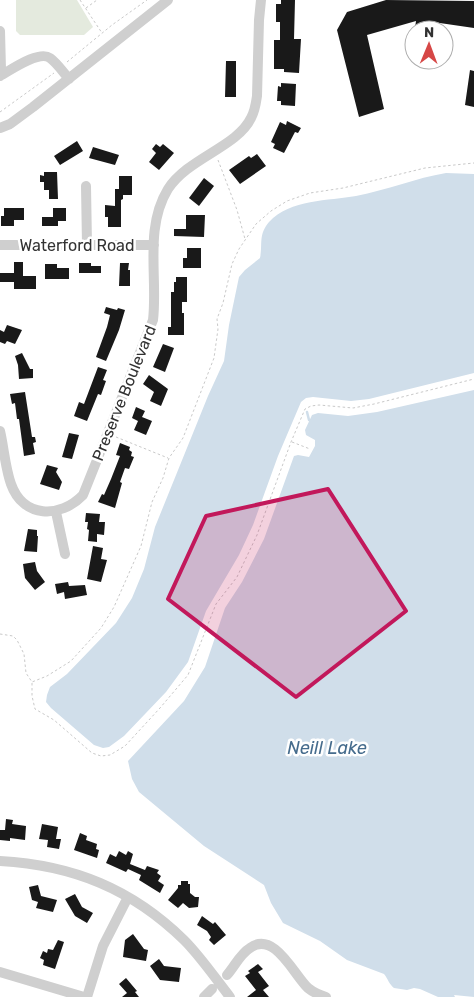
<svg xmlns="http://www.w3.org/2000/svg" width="474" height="997" viewBox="0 0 474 997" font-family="Rubik,sans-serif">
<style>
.green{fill:#e4eade}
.water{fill:#d0deea}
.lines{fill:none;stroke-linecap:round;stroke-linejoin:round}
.stream{stroke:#d0deea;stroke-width:2.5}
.building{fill:#191919}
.path{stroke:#c9c9c9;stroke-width:1;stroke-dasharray:2.5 2.5;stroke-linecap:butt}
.minor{stroke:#cfcfcf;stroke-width:10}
.marked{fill:#c2185b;fill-opacity:0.2;stroke:#c2185b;stroke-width:4;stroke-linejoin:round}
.labels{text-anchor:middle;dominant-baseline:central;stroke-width:5;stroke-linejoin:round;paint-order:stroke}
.street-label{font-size:16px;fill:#323232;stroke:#fff}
.water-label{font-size:18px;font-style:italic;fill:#466c8d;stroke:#fff}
</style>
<rect width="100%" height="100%" fill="#fff"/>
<!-- green -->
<path class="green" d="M16,0H77L93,27L84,35H20L16,31Z"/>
<!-- water -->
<path class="water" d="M446,173L474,174V373L369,399L351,401L313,397L306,398L301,402L278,456L253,525L239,555L206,611L188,662L166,692L124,736L109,747L103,748L94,745L51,708L46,702L47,695L50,687L67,674L116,623L132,598L144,569L155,527L208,396L224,361L229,325L239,277L245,270L260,258C263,244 258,235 269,222C290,199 329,201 356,196C387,190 416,178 446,173Z
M474,390V997L454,995L455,997H438L420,989L414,988L407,990L394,988C389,984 388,979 384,974L347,960L320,941L283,923L271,903L264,885L204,846L139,792L132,779L128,761L184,701L205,667L225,608L242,582L264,539L294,456L298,455L309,457L315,446V440L306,435L305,430L312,415L318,413L348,416L377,412Z"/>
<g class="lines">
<!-- stream -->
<path class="stream" d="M307,412L309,420"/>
</g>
<!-- building -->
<path class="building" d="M281,0H295L294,39H301L299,73L284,72V69H274V40H280V22H276V4H281Z
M386,0L474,1V28L426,21V28H415L416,21L367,35L384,109L359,117L337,30L347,12Z
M226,61H236V97H225Z
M470,70L474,71V107L465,105Z
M281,83L296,84L295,106L281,105V101H277L278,86L281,87Z
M287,121L301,128L298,133L295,132L284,153L273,148L275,144L271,142L280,122L286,125Z
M77,141L83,151L60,165L54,156Z
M156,144L160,147L163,144L174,153L159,170L149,162L156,153L152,149Z
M93,147L119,155L115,165L89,158Z
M257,154L266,166L240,184L229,170L249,156L251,158Z
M44,172H57L58,199H49V190H44V182H40V175L44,176Z
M119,176H132V195H123V199L121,200V227H108V217H105V205L115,206V189H119Z
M204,178L214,186L199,206L189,198Z
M4,208H24V220H14V226H1V216H4Z
M53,208H66V221H58V226H42V217H53Z
M186,215H205L204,237L174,236V229H186Z
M187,248H201V268H183V258H187Z
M14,262H23V276H36V289H14V282H0V273H14Z
M79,263H91V266H101V273H79Z
M120,263H129L128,270H130V286H119Z
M45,264H57V268H69V279H45Z
M176,277H187V302H182V313H184V335H168V327H171V292H174V282H176Z
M106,307L117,310L118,308L125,310L119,330L106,361L96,357L107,327L110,315L104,313Z
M7,325L22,330L15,344L7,341L5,344L0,342V330L4,332Z
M163,344L174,348L165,372L153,367Z
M22,353L30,369H33V378L19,379L18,365L15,356Z
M98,367L107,370L103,380L106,381L101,395L98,394L87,421L74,416L79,402L84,404Z
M149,375L168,389L161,406L150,401L154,392L143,384Z
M25,392L32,437H35L36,442L33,443L35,454L24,456L19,419H17L15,403L12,404L10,394Z
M136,407L145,411L142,417L152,421L146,435L134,430L138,421L132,418Z
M69,433L79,435L72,459L62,457Z
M120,443L130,447L129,450L132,452L131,456L134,457L129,469L125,468L120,482L122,483L115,508L98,502L102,494L104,495L111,479L120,456L116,455Z
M47,465L58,468L56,472L62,482L59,490L40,484Z
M86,513L100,514L99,522H105L104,535L97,534V542L88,541L89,530L87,529L88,522H85Z
M28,529L37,530V536H38L37,552L24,551Z
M93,546L103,548L101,559L107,560L101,582L87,579Z
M35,562L37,571L45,582L35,590L25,578L23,564Z
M68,582L69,586L85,585L87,595L65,599L64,592L57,594L55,584Z
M6,819L13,820L12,824L26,826L25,840L10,838V841L0,840V830H5Z
M42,824L58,827L56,839H61L59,849L47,847L48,840L39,839Z
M80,833L87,836L86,840L97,844L96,849L99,850L97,858L74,850Z
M119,851L126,855L128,851L133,854L130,864L145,870L147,866L159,870L157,873L161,876L158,881L164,885L160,893L139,880L141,875L128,869L126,872L106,863L110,854L116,857Z
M181,881H188V884H190V893L195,897H199L198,907L189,908L183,903L178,908L168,900L178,888V885H181Z
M38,885L41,896L57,900L53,912L36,908L38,902L32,900L29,887Z
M75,894L82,907L93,913L87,923L75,916L65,899Z
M202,916L213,924L215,922L226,935L214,945L209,940L211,937L207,931L197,925Z
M133,934L144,949L148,950L146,961L123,957L125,940Z
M58,940L64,942L55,969L43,965L44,960L40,958L43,951L47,953L48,949L53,950Z
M159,959L164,966L181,968L179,982L160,980L150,966Z
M258,964L263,969L258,972L269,986L263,990L269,997H247L256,990L245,976L250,973L248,971Z
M126,978L137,991L135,992L139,997H122L127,993L119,984Z"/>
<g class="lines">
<!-- path -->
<path class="path" d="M80,0L102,33
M86,8L97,0
M67,62L112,25L147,0
M0,112L54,73
M218,160L237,210L245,239
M116,437L168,458
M292,442L310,449
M0,634L13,636L17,640L24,654L26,673L32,682L47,676L71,661L101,628L114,607L141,546L152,502L163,478L169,458L183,438L214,358L218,329L217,319L223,303L232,264L239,249L256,224L271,211L287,201L310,193L343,188L425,168L474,163
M32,683V696L35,709L54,720L92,753L101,756L110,755L125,746L160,708L188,675L216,604L237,577L257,535L291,442L305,409L311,406L319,405L353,408L374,404L474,379"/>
<!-- minor -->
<path class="minor" d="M0,31L1,70L3,74
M0,76C11,70 39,50 50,58C57,63 63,72 69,79
M0,128L10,124L33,107L168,0
M86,186L87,245
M0,245H154
M0,431C4,448 5,467 11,484C23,518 60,519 83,495L153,320C158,278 144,228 168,189C188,158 237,147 251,118C255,111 256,103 257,96L259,20L261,0
M56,512L65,554
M0,861C73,865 132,889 184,940C201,957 215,978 230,997
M0,972L84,997
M227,975C235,966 240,954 250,948C274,930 294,975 308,988C313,992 319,995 326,997
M87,997L103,946L128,897
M204,997L212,989"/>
</g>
<!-- marked area -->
<path class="marked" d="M328,489L406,611L296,697L168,599L206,516Z"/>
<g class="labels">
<!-- street labels -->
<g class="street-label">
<text x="77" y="245">Waterford Road</text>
<text transform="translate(124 393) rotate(-68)">Preserve Boulevard</text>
</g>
<!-- water labels -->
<g class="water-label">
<text x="327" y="748">Neill Lake</text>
</g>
</g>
<!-- north arrow -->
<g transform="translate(429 45) rotate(1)"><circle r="24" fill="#ffffff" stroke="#adadad"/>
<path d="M0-4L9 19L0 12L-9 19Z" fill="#d64746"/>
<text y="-8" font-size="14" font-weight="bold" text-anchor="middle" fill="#323232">N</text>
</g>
</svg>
